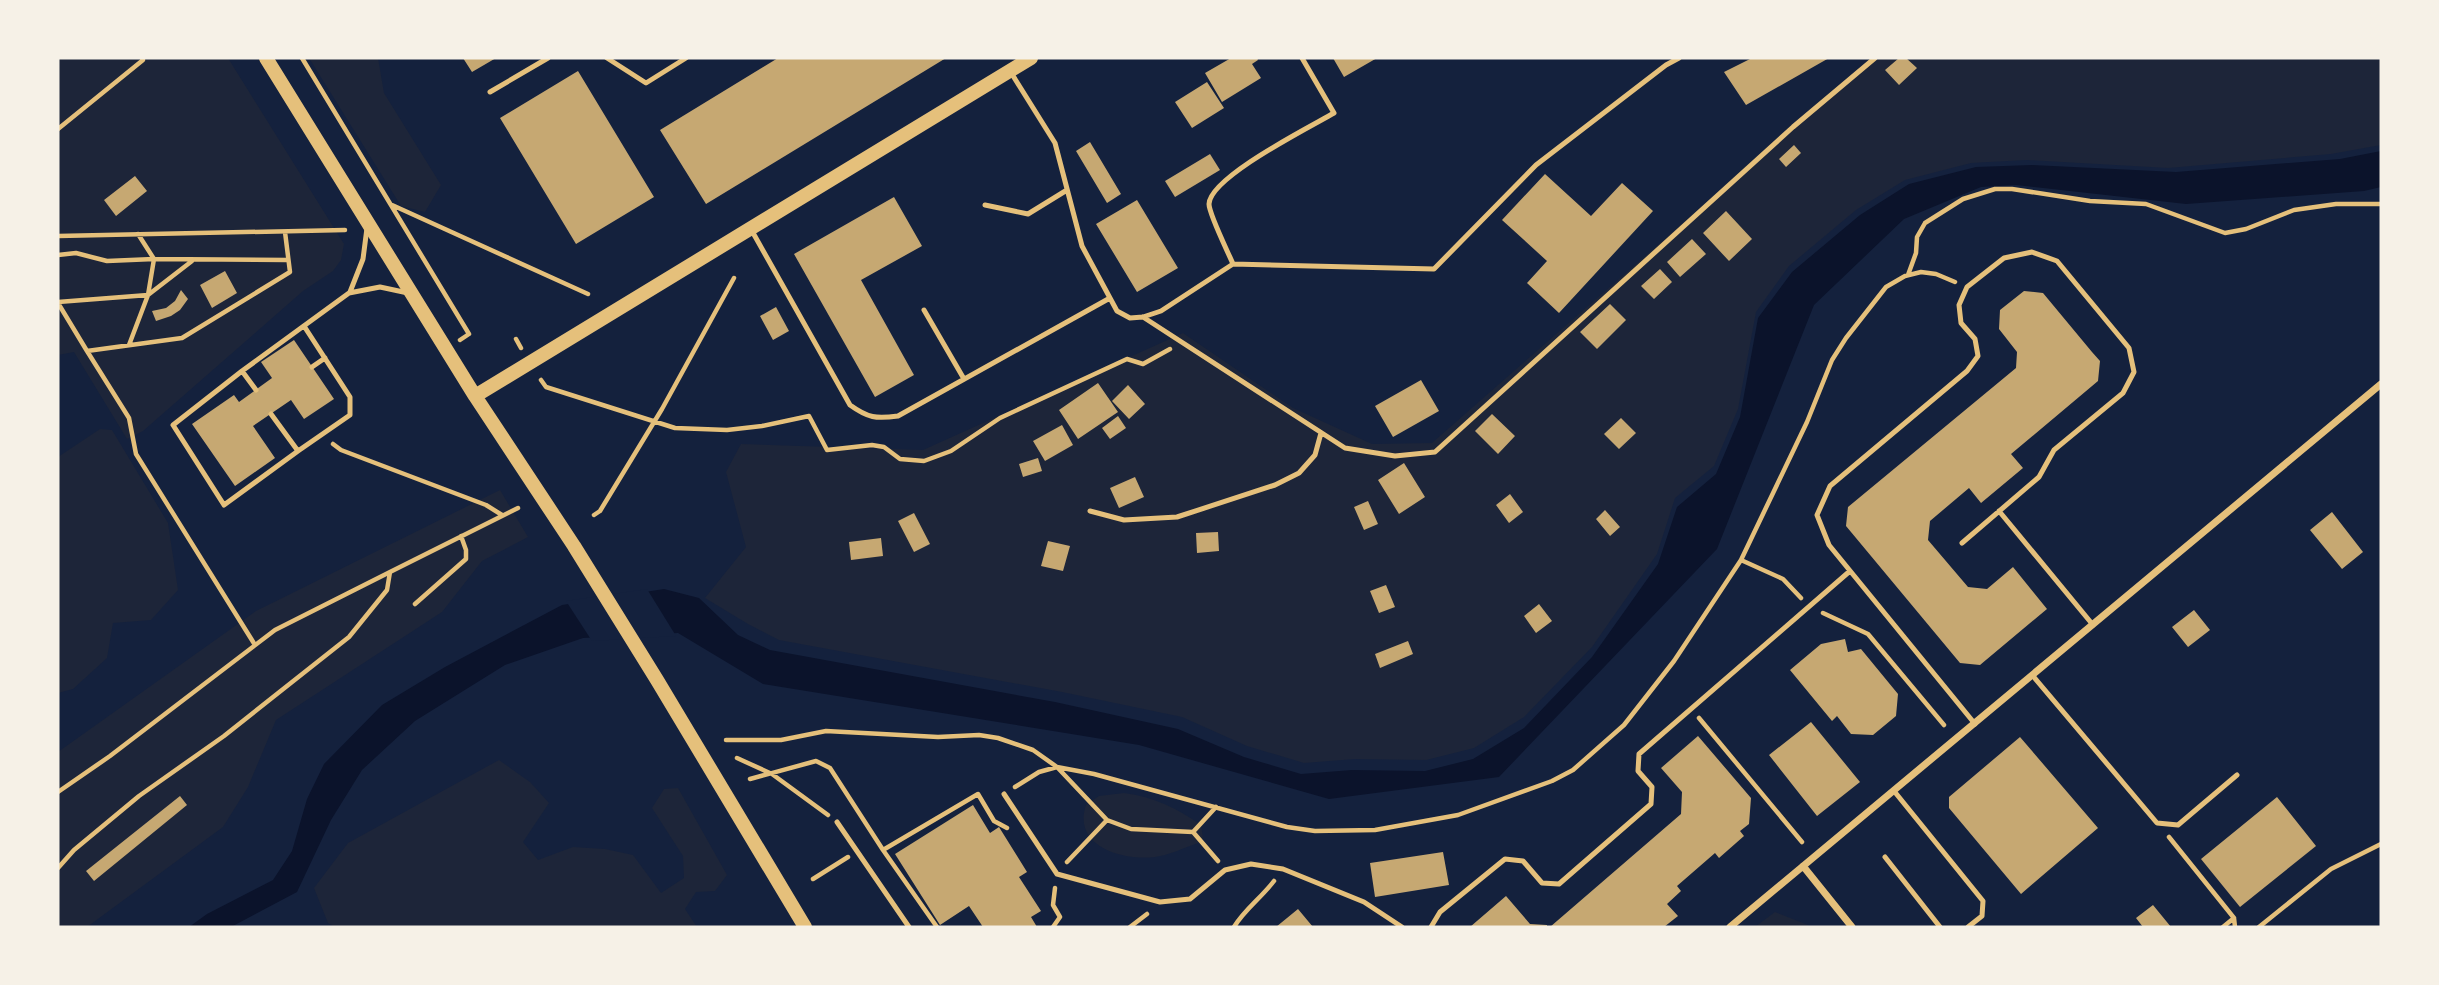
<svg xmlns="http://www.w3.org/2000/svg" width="2439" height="985" viewBox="0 0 2439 985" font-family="'Roboto Condensed',sans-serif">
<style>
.green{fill:#1d2539}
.water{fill:#0b132b}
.pier{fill:#14213d}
.building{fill:#c6a872}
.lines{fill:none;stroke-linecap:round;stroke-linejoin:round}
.path{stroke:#e5c07b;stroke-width:4.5}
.service{stroke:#e5c07b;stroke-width:5}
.minor{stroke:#e5c07b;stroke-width:7}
.secondary{stroke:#e5c07b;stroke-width:14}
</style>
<rect width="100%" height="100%" fill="#14213d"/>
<!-- green -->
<path class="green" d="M58,58H228L344,244L341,260L333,271L303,291L143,431L127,439L74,352L58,355Z
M309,58H378L384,93L441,185L425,212L401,206Z
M1871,58H2381V145L2331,154L2168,168L2026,160L1971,163L1905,180L1856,210L1789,266L1756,312L1738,409L1714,466L1675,498L1657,554L1592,647L1524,717L1474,748L1426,760L1355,759L1304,763L1247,746L1182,717L1062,692L779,640L748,624L705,598L746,547L726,472L741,444L923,450L1183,333L1293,408L1372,444L1432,443Z
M100,429L112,430L168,523L178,590L151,620L113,623L107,658L73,689L58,693V457Z
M500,490L528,537L482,561L442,612L276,720L248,787L223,827L87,927H58V752L256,611Z
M499,760L530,782L549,803L523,842L538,860L573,847L605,849L633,855L661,893L684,878L683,856L652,808L664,789L678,788L727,875L715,891L696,892L685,909L697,927H335L328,923L314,888L348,843Z
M1124,793C1154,797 1177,808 1201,825L1203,838L1198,843C1184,848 1169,855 1155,857C1122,861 1072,846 1086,805L1099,796Z
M1775,912L1808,925L1810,927H1755Z"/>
<!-- water -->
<path class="water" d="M2381,151V187L2364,191L2186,204L2016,185L1981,187L1904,219L1814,305L1717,549L1499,777L1329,799L1139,745L763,684L678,633L583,638L505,665L415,721L362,770L331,820L297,892L231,927H189L207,914L273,880L292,851L307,799L324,764L382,705L445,667L562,605L664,589L699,598L738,635L770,650L1055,702L1178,729L1244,757L1301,774L1352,770L1425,771L1473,759L1524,728L1592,657L1658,564L1677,507L1716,474L1740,417L1758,318L1792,272L1860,215L1909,184L1976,167L2032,165L2176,172L2340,159Z"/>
<!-- pier -->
<path class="pier" d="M647,589L676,636L592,641L566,601Z"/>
<!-- building -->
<path class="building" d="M463,58H496L472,72Z
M778,58H946L706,204L660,130Z
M1231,58H1257L1258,60L1252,64L1261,78L1222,102L1205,73Z
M1333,58H1377L1344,77Z
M1752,58H1829L1746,105L1724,72Z
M1899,58H1906L1917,68L1899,85L1885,70Z
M578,71L654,197L576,244L500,118Z
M1207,82L1224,108L1192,128L1175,102Z
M1090,142L1121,194L1107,203L1076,151Z
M1794,145L1801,153L1786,167L1779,159Z
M1210,154L1220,170L1175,197L1165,181Z
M1545,174L1591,216L1622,183L1653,211L1559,313L1527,283L1547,261L1502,220Z
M135,176L147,191L116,216L104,200Z
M894,197L922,246L861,280L914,375L875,397L794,254Z
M1137,200L1178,268L1137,292L1096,224Z
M1726,211L1752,239L1729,261L1703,233Z
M1692,239L1706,254L1680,277L1667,262Z
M1660,269L1672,282L1654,299L1641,286Z
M225,271L237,293L212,308L200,285Z
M181,290L188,299L180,310L171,316L156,321L152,311L166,308L175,301Z
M2024,291L2043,293L2092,352L2100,361L2098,381L2011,454L2023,468L1981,503L1969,488L1930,521L1928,540L1968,587L1987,589L2013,567L2047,609L1980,665L1960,663L1846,526L1848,507L2016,368L2017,352L1999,329L2000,310Z
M1610,304L1626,320L1597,349L1580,332Z
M776,307L789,331L773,340L760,316Z
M294,340L334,399L304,419L291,400L253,426L275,458L235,486L192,424L234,395L239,402L272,378L261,362Z
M1421,380L1439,411L1393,437L1375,406Z
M1098,383L1118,412L1078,439L1059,410Z
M1128,385L1145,404L1129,419L1112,401Z
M1492,414L1515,436L1498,454L1475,431Z
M1118,416L1126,428L1110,439L1102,428Z
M1621,418L1636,433L1619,449L1604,434Z
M1062,425L1073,445L1045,461L1033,441Z
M1038,458L1042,471L1023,477L1019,464Z
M1404,463L1425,497L1399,514L1378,480Z
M1135,477L1144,497L1119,508L1110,488Z
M1510,494L1523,512L1509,523L1496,505Z
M1368,501L1378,524L1364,530L1354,507Z
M1605,510L1620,527L1610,536L1596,519Z
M2332,512L2363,552L2342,569L2310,530Z
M914,513L930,544L914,552L898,521Z
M1218,532L1219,551L1197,553L1196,533Z
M881,538L883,556L851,560L849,542Z
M1048,541L1070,546L1063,571L1041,566Z
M1386,585L1395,607L1379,613L1370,591Z
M1539,604L1552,621L1536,633L1524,616Z
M2194,610L2210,630L2188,647L2172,627Z
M1845,639L1848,652L1861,649L1898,694L1896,716L1873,735L1851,734L1837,716L1832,721L1790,670L1821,644Z
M1408,641L1413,654L1380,668L1375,654Z
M1811,722L1860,782L1817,816L1769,755Z
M1698,736L1751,798L1749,824L1740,831L1744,836L1719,858L1715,853L1677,886L1681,891L1667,904L1678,916L1664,927H1550L1681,814L1682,792L1661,768Z
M2020,737L2098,828L2021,894L1949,808V797Z
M180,796L187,805L94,881L86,871Z
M2277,797L2316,846L2240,907L2201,859Z
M973,805L990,833L999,827L1027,872L1019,877L1041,911L1031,917L1037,927H983L969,906L940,925L895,854Z
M1443,852L1449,885L1375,897L1370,863Z
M1506,896L1530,924L1547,925V927H1470Z
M2153,905L2171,927H2143L2136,918Z
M1298,909L1313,927H1276Z"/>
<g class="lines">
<!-- path -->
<path class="path" d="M302,58L469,334L460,340
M58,129L143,60L142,58
M392,205L588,294
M138,234L154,259L288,260
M58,236L345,230
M58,255L76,253L107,261L154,259L148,295L129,345
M1908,275L1916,253L1917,237L1925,223L1963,199L1995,189H2012L2090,201L2146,204L2225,233L2246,229L2294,210L2336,204H2381
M58,302L148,295L192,261
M58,303L87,351L182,338L290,272L285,232
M516,339L521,348
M87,351L129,418L136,454L255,645
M541,380L546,387L675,428L727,430L762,426L809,416L827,450L872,445L884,447L900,459L924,461L951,451L1000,418L1127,359L1143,364L1170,349
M333,444L341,450L486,505L502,515
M594,515L600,511L662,409L734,278
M1741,560L1783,579L1801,598
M415,604L466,559V550L461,536
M1823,613L1868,634L1944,725
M1699,718L1802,842
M726,740H781L826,731L938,737L979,735L998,738L1033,750L1057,767L1107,820L1131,829L1193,832L1218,861
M737,758L772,774L828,815
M750,779L816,761L830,768L883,850
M1015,787L1039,772L1057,767L1094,774L1287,827L1315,831L1375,830L1458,815L1552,781L1573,770L1624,725L1674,661L1741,560L1807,422L1832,360L1846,338L1886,287L1905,276L1921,272L1936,274L1955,282
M58,792L110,756L275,630L390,572
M1193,832L1216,807
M2169,837L2234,918L2235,927
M1067,862L1107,820
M58,868L74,850L139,796L224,736L349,637L387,590L390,572L518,508
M813,879L848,857
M937,927L883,850L978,794L994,821L1007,828
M1053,927L1060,917L1053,905L1055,888
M1130,927L1147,914
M1234,927C1244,910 1261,898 1274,881
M2223,927L2234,918
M2259,927L2331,869L2381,844"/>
<!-- service -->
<path class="service" d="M607,58L646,83L686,58
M1010,71L1055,143L1082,246L1117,311L1130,318L1143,317L1161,311L1233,264L1434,269L1536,165L1666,65L1679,58
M490,92L548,58
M985,205L1028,214L1067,190
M752,231L850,405C868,418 876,419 898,416L1110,298
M1233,264C1228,252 1209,214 1209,204C1210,177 1310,127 1334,113L1302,58
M350,292L363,259L367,228
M924,310L964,379
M1143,317L1345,448L1395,456L1435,452L1793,127L1875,58
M312,367L325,358
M242,371L256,390
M271,414L298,451L350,415V397L304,326
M298,451L224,505L173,425L242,371L349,293L380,287L408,293
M1090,511L1124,520L1177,517L1275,485L1299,473L1315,455L1321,433
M1999,511L2093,625
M1962,543L2039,477L2054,450L2123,393L2134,372L2129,348L2057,261L2032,252L2004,258L1967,287L1959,305L1961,323L1975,339L1978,356L1967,371L1830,486L1817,515L1829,545L1975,724
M2033,676L2157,823L2178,825L2237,775
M1894,791L1983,901L1982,916L1968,927
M1004,794L1057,874L1160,902L1190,899L1225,870L1251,864L1283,869L1364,902L1402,927
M837,822L909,927
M1885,857L1940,927
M1431,927L1440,912L1505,859L1523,861L1542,883L1559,884L1651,804L1652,787L1638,771L1639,754L1850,571"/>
<!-- minor -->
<path class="minor" d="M1803,866L1852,927
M1730,927L2381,384"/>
<!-- secondary -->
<path class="secondary" d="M266,58L475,396L574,546L657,680L805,927
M475,396L1031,58"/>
</g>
<!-- border -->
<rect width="2439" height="985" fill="none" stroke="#f6f1e7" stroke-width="119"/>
</svg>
